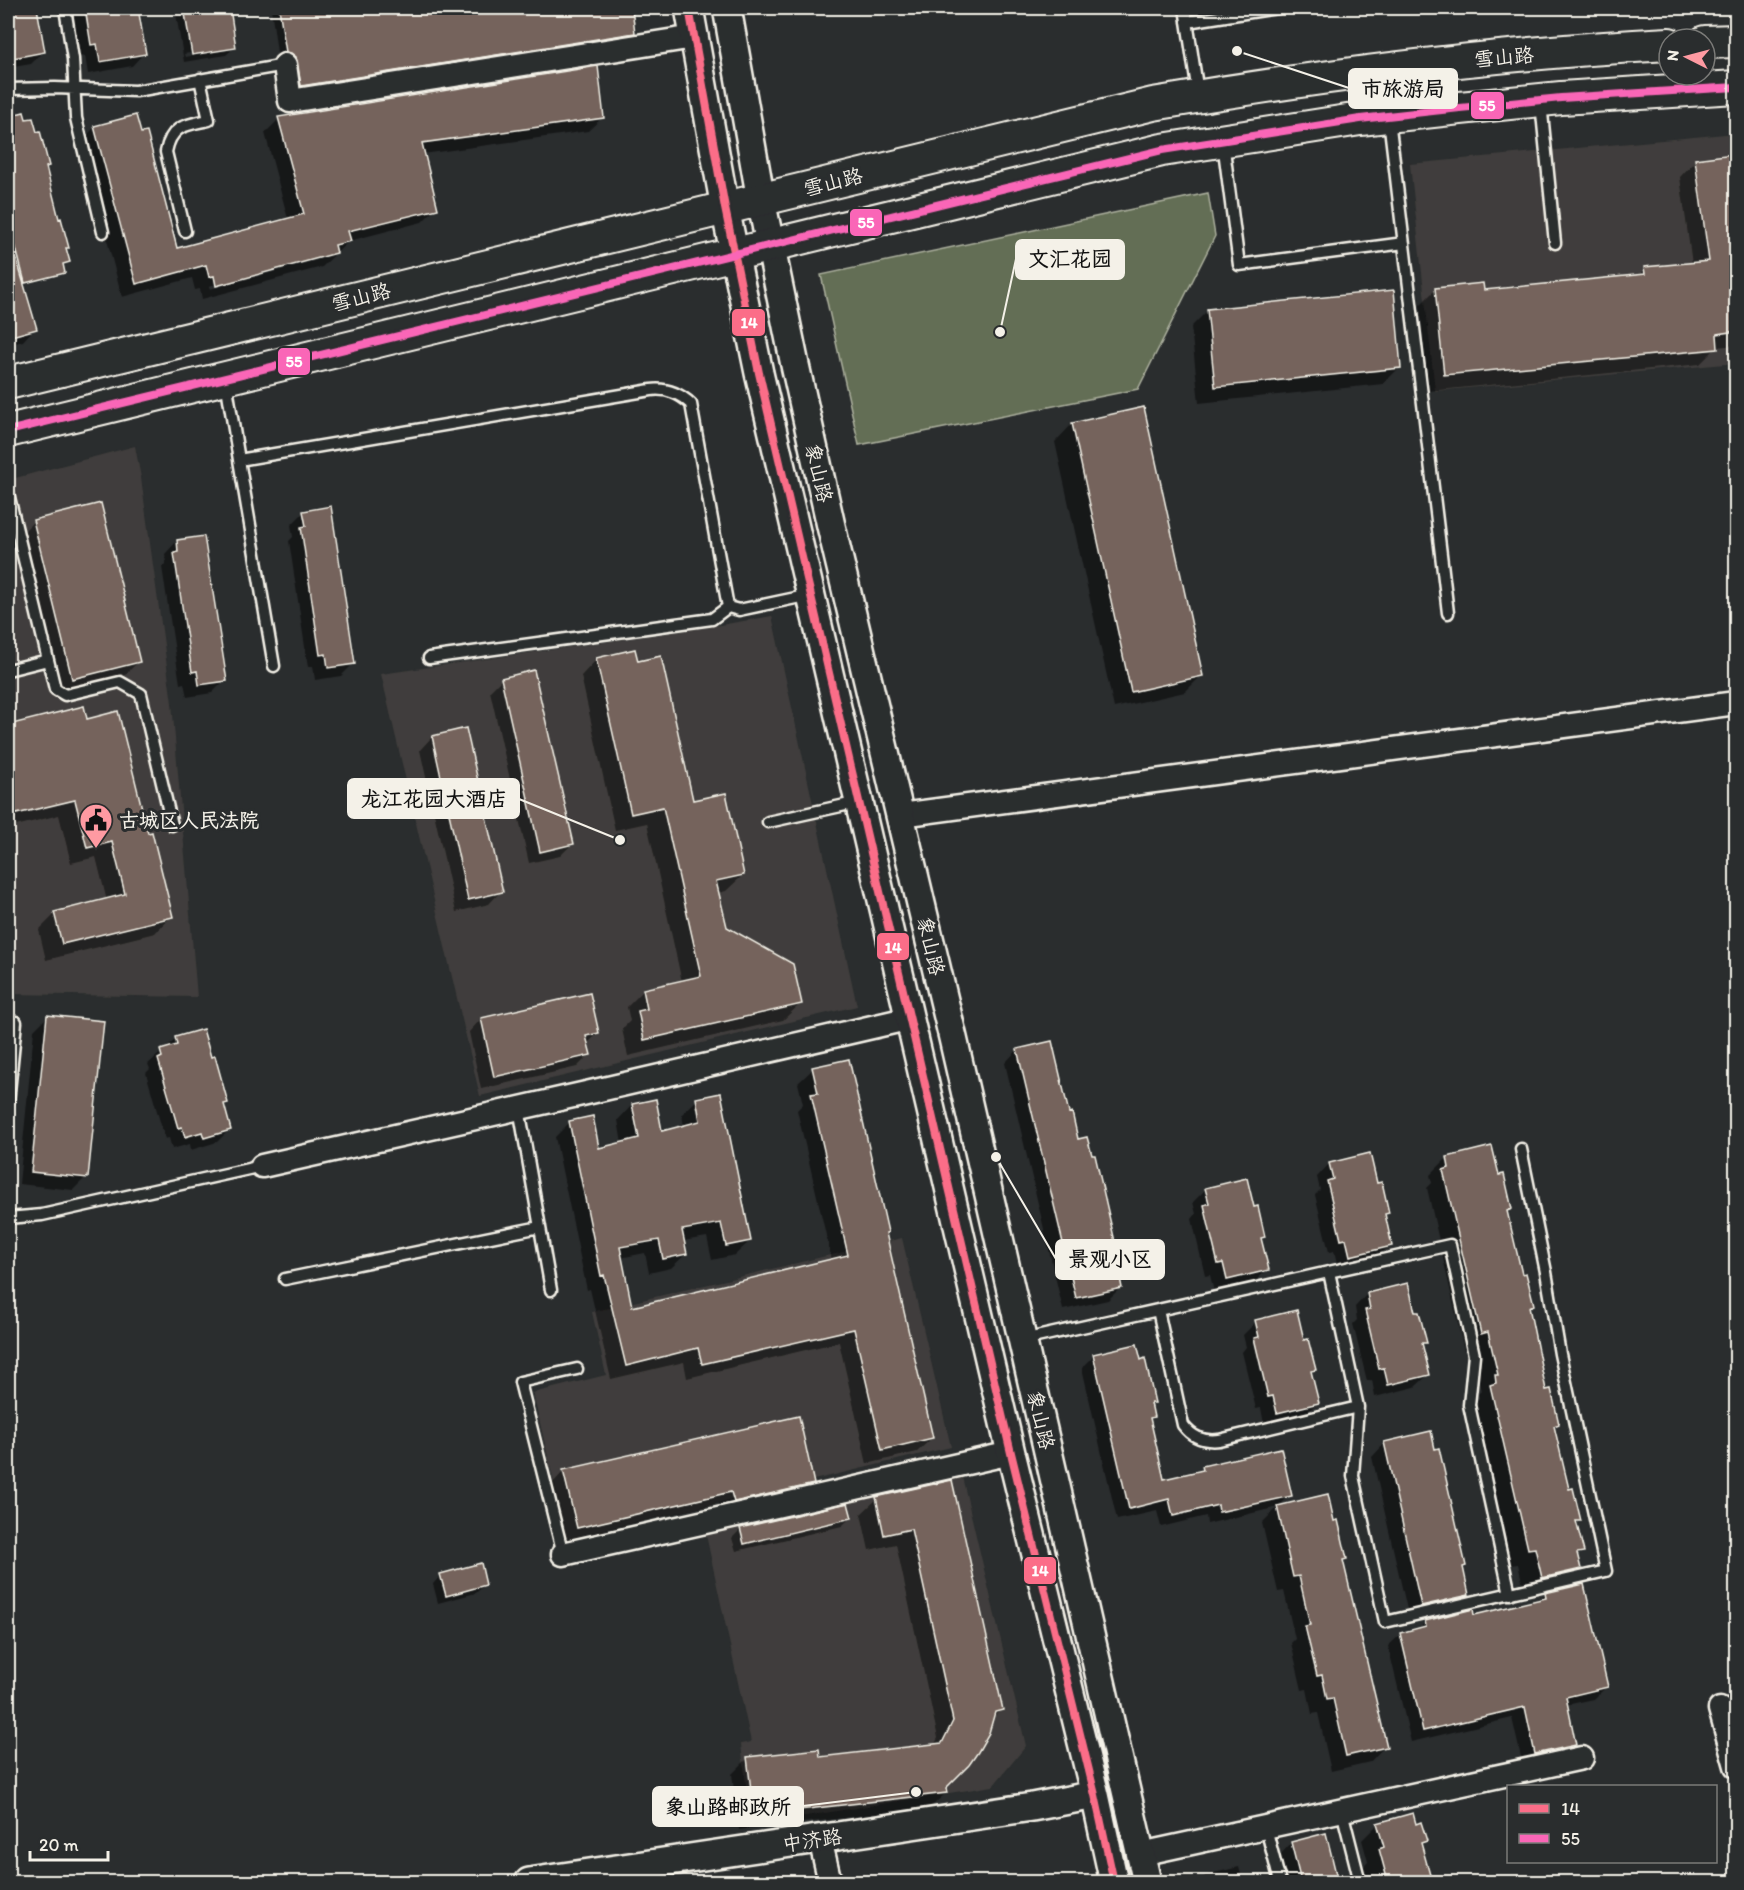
<svg xmlns="http://www.w3.org/2000/svg" width="1744" height="1890" viewBox="0 0 1744 1890" font-family="Itim,'LXGW WenKai TC',sans-serif">
<style>
.built{fill:#403e3c}
.green{fill:#646e55;stroke:#acb09e;stroke-width:1.5}
.shadow{fill:#0007;fill-rule:evenodd}
.building{fill:#74645b;stroke:#f4f1e8;stroke-width:1.5}
.lines{fill:none;stroke-linecap:round;stroke-linejoin:round}
.service-casing{stroke:#f4f1e8;stroke-width:15}
.minor-casing{stroke:#f4f1e8;stroke-width:27}
.tertiary-casing{stroke:#f4f1e8;stroke-width:32}
.secondary-casing{stroke:#f4f1e8;stroke-width:36}
.service{stroke:#2a2d2e;stroke-width:10}
.minor{stroke:#2a2d2e;stroke-width:22}
.tertiary{stroke:#2a2d2e;stroke-width:27}
.secondary{stroke:#2a2d2e;stroke-width:32}
.bus-1-casing{stroke:#2a2d2e;stroke-width:12}
.bus-2-casing{stroke:#2a2d2e;stroke-width:12}
.bus-1{stroke:#fb6d88;stroke-width:8}
.bus-2{stroke:#fa66b7;stroke-width:8}
.labels{text-anchor:middle;dominant-baseline:central;stroke-width:6;stroke-linejoin:round;paint-order:stroke}
.street-label{font-size:20px;fill:#f4f1e8;stroke:#2a2d2e}
.poi-label{font-size:20px;font-weight:bold;fill:#f4f1e8;stroke:#2a2d2e;text-anchor:start}
.leader{fill:none;stroke:#f4f1e8;stroke-width:2}
.callout-dot{fill:#f4f1e8;stroke:#2a2d2e;stroke-width:2}
.callout{fill:#f4f1e8;stroke:#f4f1e8;stroke-width:2}
.callout-label{font-size:21px;text-anchor:middle;font-weight:bold;fill:#111}
.line-badge{stroke:#2a2d2e;stroke-width:2}
.badge-label{font-size:16px;text-anchor:middle;font-weight:bold;fill:#fff}
</style>
<rect width="100%" height="100%" fill="#2a2d2e"/>
<filter id="ink" filterUnits="userSpaceOnUse"><feTurbulence type="fractalNoise" baseFrequency=".0167" numOctaves="2"/><feDisplacementMap in="SourceGraphic" scale="12" xChannelSelector="R" yChannelSelector="G"/><feConvolveMatrix kernelMatrix="1 2 1 2 8 2 1 2 1" color-interpolation-filters="sRGB"/></filter>
<g filter="url(#ink)">
<!-- built -->
<path class="built" d="M1736,133V363L1435,391L1410,164Z
M135,446L141,478L172,703L197,997L8,994V480Z
M772,616L857,1006L480,1096L381,674L709,627Z
M902,1238L951,1447L567,1539L533,1393L606,1375L592,1312Z
M958,1460L1026,1746L993,1786L751,1825L741,1744L751,1742L703,1521Z"/>
<!-- green -->
<path class="green" d="M1208,193L1215,236L1138,389L859,445L821,275Z"/>
<!-- shadow -->
<path class="shadow" d="M8,8H36L43,52L31,64L8,68Z
M70,8H137L144,53L132,66L88,74L85,56L79,57Z
M175,8H228L235,47L226,55L184,62ZM227,47V50L185,57L184,54Z
M271,8H630L634,32L626,40L294,93L278,60Z
M1178,8H1319L1181,27Z
M23,114L44,168L36,262L8,269V118Z
M603,117L588,131L423,154L436,208L422,222L349,241L322,267L202,299L200,289L195,290L192,278L122,297L81,141L95,127L176,250L288,219L265,133L279,119ZM328,254L324,258L210,289L209,286Z
M1696,160L1736,194V345L1717,347L1700,364L1428,391L1420,305L1436,289L1483,292L1637,277L1645,269L1692,264L1680,177Z
M23,285L35,328L23,341L8,345V289Z
M1208,310L1400,367L1383,384L1199,403L1191,327Z
M1072,424L1202,675L1185,692L1114,708L1055,442Z
M304,512L354,663L341,676L315,680L313,666L308,667L289,541L293,537L291,525Z
M34,521L138,662L121,679L55,695L17,538Z
M177,541L225,680L212,693L187,697L184,683L180,684L162,567L166,563L165,554Z
M597,659L692,802L743,875L726,891L718,893L725,928L800,1004L783,1020L628,1056L622,1029L630,1021L627,1007L644,990L682,982L647,823L615,830L581,676Z
M502,679L572,844L560,856L529,863L490,691Z
M83,708L86,721L147,835L171,916L155,933L46,960L39,930L55,914L107,901L96,857L71,863L59,815L8,828V726Z
M432,737L501,891L489,904L456,912L420,750Z
M47,1017L86,1177L73,1190L19,1184L34,1030Z
M481,1019L598,1033L587,1044L589,1055L577,1067L481,1089L469,1032Z
M176,1039L210,1058L227,1103L223,1106L230,1129L217,1142L191,1150L190,1144L172,1149L169,1138L165,1139L146,1073L150,1069L148,1064Z
M1017,1050L1068,1115L1118,1274L1121,1287L1108,1300L1063,1310L1005,1063Z
M813,1069L884,1234L932,1438L917,1452L867,1464L839,1342L687,1378L684,1362L611,1379L590,1289L587,1290L555,1137L570,1122L598,1149L622,1144L618,1120L632,1105L661,1133L684,1127L682,1114L697,1100L750,1241L735,1255L712,1260L707,1237L683,1241L686,1254L671,1268L649,1273L645,1253L620,1258L631,1309L832,1261L797,1110L803,1104L798,1083Z
M1447,1158L1498,1177L1511,1209L1506,1213L1521,1276L1532,1305L1528,1309L1545,1392L1558,1424L1553,1429L1568,1491L1579,1520L1576,1524L1582,1551L1576,1557L1579,1569L1562,1586L1525,1594L1518,1564L1511,1565L1474,1403L1479,1398L1478,1394L1481,1391L1471,1349L1464,1350L1427,1188L1432,1183L1430,1175Z
M1329,1164L1376,1185L1387,1213L1384,1216L1390,1245L1377,1258L1338,1267L1334,1251L1329,1252L1315,1195L1320,1190L1317,1177Z
M1206,1189L1252,1209L1263,1237L1260,1240L1267,1270L1254,1282L1214,1292L1210,1275L1205,1276L1192,1219L1196,1214L1193,1202Z
M1367,1294L1414,1314L1425,1342L1421,1346L1428,1375L1415,1387L1375,1397L1372,1380L1367,1381L1353,1324L1357,1320L1355,1307Z
M1256,1322L1303,1342L1314,1370L1310,1374L1317,1403L1304,1415L1264,1424L1261,1408L1256,1409L1242,1352L1246,1347L1243,1335Z
M1094,1356L1154,1402L1150,1405L1153,1417L1149,1421L1163,1481L1198,1472L1203,1468L1290,1495L1277,1508L1327,1496L1333,1522L1345,1558L1342,1562L1385,1746L1370,1762L1331,1771L1318,1713L1312,1714L1307,1689L1302,1690L1291,1643L1295,1639L1284,1591L1278,1592L1262,1523L1278,1507L1207,1524L1206,1516L1161,1527L1157,1511L1117,1520L1082,1368Z
M1384,1444L1465,1565L1462,1568L1468,1594L1455,1607L1409,1618L1372,1457Z
M564,1471L813,1483L800,1496L721,1513L719,1503L565,1540L552,1484Z
M951,1482L1001,1709L992,1719L945,1787L946,1793L930,1808L739,1830L732,1774L748,1758L819,1759L934,1746L938,1738L896,1544L869,1550L861,1514L877,1499Z
M850,1518L842,1526L736,1551L732,1538L741,1529Z
M441,1575L485,1584L476,1593L438,1603L433,1584Z
M1545,1594L1606,1687L1594,1699L1566,1705L1575,1745L1562,1757L1523,1766L1512,1718L1411,1742L1388,1646L1401,1634L1417,1630L1426,1622L1473,1617L1538,1601Z
M1378,1824L1415,1825L1425,1841L1420,1845L1430,1882L1436,1881V1882H1368L1363,1867L1368,1862L1362,1840Z
M1325,1835L1336,1882H1285L1279,1856L1291,1843Z
M1239,1867L1243,1882H1199L1206,1875Z"/>
<!-- building -->
<path class="building" d="M8,8H37L45,52L8,59Z
M85,8H138L146,54L100,62L97,44L91,45Z
M184,8H230L236,48L192,55Z
M279,8H632L635,33L301,86L296,57L291,53L286,52Z
M598,66L604,118L422,143L438,209L348,231L351,241L335,245L337,253L216,286L214,276L209,277L206,265L136,284L94,126L136,115L141,133L147,132L177,248L304,214L278,117Z
M24,112L26,119L33,118L37,132L40,131L49,166L46,167L59,219L61,218L69,248H66L70,262L63,264L65,273L25,283L8,217L12,216L8,199V116Z
M1733,154L1737,183V331L1717,334L1718,349L1444,375L1435,288L1483,283L1484,290L1645,274L1644,267L1709,261L1695,159Z
M13,247L37,329L8,337V248Z
M1394,290L1401,368L1215,387L1207,309Z
M1144,407L1203,676L1131,692L1072,423Z
M101,503L140,662L72,679L33,520Z
M331,506L355,664L328,668L326,654L320,655L301,527L306,526L303,511Z
M204,536L227,681L199,685L197,671L192,672L174,553L178,552L177,540Z
M635,649L638,661L661,656L693,800L726,793L744,875L716,881L727,927L793,964L802,1004L644,1040L638,1011L647,1009L643,989L701,976L663,807L631,814L596,658Z
M534,670L574,844L540,852L501,678Z
M84,706L87,719L118,711L148,833L152,832L173,917L62,944L54,912L125,894L112,842L87,848L75,800L8,816V725Z
M466,728L503,892L468,900L432,736Z
M590,993L599,1033L586,1036L591,1055L494,1077L481,1018Z
M47,1015L104,1021L88,1178L31,1172Z
M203,1029L211,1057L215,1056L228,1103L224,1104L231,1130L204,1138L202,1132L185,1137L182,1127L178,1128L158,1059L162,1057L160,1050L177,1045L175,1037Z
M1052,1041L1069,1113L1072,1112L1078,1139L1087,1137L1092,1155H1095L1122,1272L1119,1273L1122,1288L1076,1298L1017,1049Z
M849,1059L888,1232L886,1233L933,1438L882,1450L854,1329L702,1364L698,1348L626,1366L604,1275L601,1276L569,1121L593,1116L599,1148L639,1138L632,1104L656,1099L662,1131L700,1121L696,1098L721,1093L751,1241L726,1246L721,1223L682,1230L687,1254L663,1259L659,1240L620,1247L632,1307L848,1255L811,1094L818,1093L812,1067Z
M1492,1146L1499,1175L1504,1174L1512,1209L1507,1211L1522,1274L1526,1273L1534,1305L1529,1307L1546,1390L1551,1389L1559,1424L1554,1426L1569,1489L1573,1488L1581,1521H1576L1584,1552L1577,1553L1581,1569L1542,1578L1535,1548L1528,1549L1490,1385L1496,1383L1495,1375H1498L1488,1332L1481,1334L1443,1170L1449,1168L1447,1157Z
M1370,1153L1377,1183L1382,1182L1389,1213L1385,1214L1392,1246L1350,1256L1346,1239L1341,1240L1333,1206L1327,1181L1333,1179L1329,1163Z
M1247,1178L1254,1207L1258,1206L1265,1237L1261,1238L1269,1270L1227,1280L1223,1263L1218,1264L1210,1231L1204,1205L1209,1203L1205,1188Z
M1408,1283L1415,1312H1419L1427,1343H1422L1430,1375L1388,1385L1384,1368L1379,1369L1365,1310L1370,1309L1367,1293Z
M1297,1310L1304,1340L1308,1339L1316,1370L1311,1371L1319,1403L1277,1413L1273,1396L1268,1397L1254,1338L1259,1337L1255,1320Z
M1137,1344L1141,1360L1145,1358L1155,1403H1151L1154,1417L1150,1418L1164,1479L1203,1470L1202,1466L1281,1448L1292,1496L1219,1512L1218,1505L1173,1516L1169,1499L1129,1509L1093,1354Z
M799,1416L814,1484L734,1502L731,1492L577,1528L563,1470Z
M1431,1431L1435,1449L1439,1448L1466,1566L1463,1567L1469,1595L1421,1606L1384,1442Z
M952,1480L1003,1710L995,1712L989,1733L978,1752L969,1765L946,1788L947,1793L754,1815L747,1757L819,1749L820,1757L942,1743L953,1721L911,1529L884,1535L876,1497Z
M1328,1494L1334,1521L1338,1520L1347,1559L1343,1560L1387,1747L1346,1756L1333,1698L1327,1699L1322,1675L1317,1676L1305,1626L1310,1625L1299,1576L1293,1577L1277,1506Z
M848,1503L852,1518L744,1544L740,1528Z
M481,1563L486,1585L446,1596L440,1574Z
M1584,1584L1608,1687L1566,1697L1576,1745L1535,1754L1525,1707L1423,1731L1400,1633L1426,1626L1425,1621L1473,1609L1474,1615L1546,1598L1545,1593Z
M1413,1813L1416,1824L1421,1822L1427,1841L1421,1843L1432,1882H1388L1379,1849L1384,1847L1377,1823Z
M1326,1833L1338,1882H1301L1291,1842Z"/>
<g class="lines">
<defs>
<path id="service" d="M65,8L73,59L76,118L103,232
M1185,8L1198,93
M1187,22L1277,8
M8,89L55,88L136,91L285,65
M1541,103L1555,243
M1389,119L1448,613
M1223,142L1239,265L1404,243
M185,231L166,152C171,125 186,125 209,120L200,79
M226,381L239,460L651,390C667,388 679,393 691,404L728,607L739,610L810,595
M239,460L274,666
M8,493L48,660L8,670
M429,658L712,619L728,607
M48,660L55,689L65,695L120,682L141,694L172,825
M768,822L859,802
M8,1102L16,1022
M519,1108L551,1290
M8,1218L42,1215L262,1166
M1329,1272L1358,1407L1353,1476L1385,1622L1606,1571L1560,1354L1546,1272L1521,1149
M285,1279L540,1227
M1158,1310L1183,1425C1192,1437 1203,1442 1219,1440L1358,1407
M1023,1340L1450,1245L1474,1355L1469,1405L1510,1594
M563,1554L520,1382L577,1369
M1342,1811L1360,1882
M1266,1828L1280,1882"/>
<path id="minor" d="M285,65L290,101L694,37
M901,815L1736,703
M262,1166L582,1094L911,1018
M563,1554L1011,1453
M1720,1709L1736,1766
M820,1839L830,1882
M1141,1854L1582,1758"/>
<path id="tertiary" d="M689,8L725,208L759,373L1011,1453L1095,1795L1114,1882
M727,8L761,200L795,365L831,526L953,1038L1147,1882
M529,1882L1032,1807L1095,1795"/>
<path id="secondary" d="M1705,42L1736,41
M8,383L1153,104C1324,75 1496,53 1669,44
M8,431L1162,150L1360,119L1460,108L1561,98L1736,87"/>
</defs>
<!-- service casing -->
<use href="#service" class="service-casing"/>
<!-- minor casing -->
<use href="#minor" class="minor-casing"/>
<!-- tertiary casing -->
<use href="#tertiary" class="tertiary-casing"/>
<!-- secondary casing -->
<use href="#secondary" class="secondary-casing"/>
<!-- service -->
<use href="#service" class="service"/>
<!-- minor -->
<use href="#minor" class="minor"/>
<!-- tertiary -->
<use href="#tertiary" class="tertiary"/>
<!-- secondary -->
<use href="#secondary" class="secondary"/>
<defs>
<path id="bus-1" d="M689,8L725,208L759,373L1011,1453L1095,1795L1114,1882"/>
<path id="bus-2" d="M8,431L1162,150L1360,119L1460,108L1561,98L1736,87"/>
</defs>
<!-- bus-1 casing -->
<use href="#bus-1" class="bus-1-casing"/>
<!-- bus-2 casing -->
<use href="#bus-2" class="bus-2-casing"/>
<!-- bus-1 -->
<use href="#bus-1" class="bus-1"/>
<!-- bus-2 -->
<use href="#bus-2" class="bus-2"/>
</g>
</g>
<!-- icons -->
<defs>
<symbol id="civic-pin" viewBox="-11 -11 22 30"><path d="M0 17L-7.5 6A9.5 9.5 0 1 1 7.5 6Z" fill="#ff9aa2" stroke="#2a2d2e"/><path d="M-.6-6.5H3V-4.5H.6V-3L4-1V1h2V6H-6V1h2V-1L-.6-3ZM-1.2 2.5V6h2.4V2.5Z" fill="#111"/></symbol>
</defs>
<g fill-rule="evenodd">
<use href="#civic-pin" x="77" y="801" width="38" height="52"/>
</g>
<g class="labels">
<!-- street labels -->
<g class="street-label">
<text transform="translate(1504 57) rotate(-5)">雪山路</text>
<text transform="translate(833 182) rotate(-14)">雪山路</text>
<text transform="translate(361 297) rotate(-14)">雪山路</text>
<text transform="translate(819 473) rotate(77)">象山路</text>
<text transform="translate(931 946) rotate(77)">象山路</text>
<text transform="translate(1041 1420) rotate(77)">象山路</text>
<text transform="translate(812 1840) rotate(-8)">中济路</text>
</g>
<!-- poi labels -->
<g class="poi-label">
<text x="119" y="820">古城区人民法院</text>
</g>
</g>
<!-- callouts -->
<path class="leader" d="M1237 51L1349 88M1000 332L1016 259M620 840L519 799M996 1157L1056 1259M916 1792L803 1806"/>
<g class="callout-dot">
<circle cx="1237" cy="51" r="6"/>
<circle cx="1000" cy="332" r="6"/>
<circle cx="620" cy="840" r="6"/>
<circle cx="996" cy="1157" r="6"/>
<circle cx="916" cy="1792" r="6"/>
</g>
<g class="callout">
<rect x="1349" y="69" width="108" height="39" rx="6"/>
<rect x="1016" y="240" width="108" height="39" rx="6"/>
<rect x="348" y="779" width="171" height="39" rx="6"/>
<rect x="1056" y="1240" width="108" height="39" rx="6"/>
<rect x="653" y="1787" width="150" height="39" rx="6"/>
</g>
<g class="callout-label">
<text x="1403" y="96">市旅游局</text>
<text x="1070" y="266">文汇花园</text>
<text x="434" y="806">龙江花园大酒店</text>
<text x="1110" y="1266">景观小区</text>
<text x="728" y="1814">象山路邮政所</text>
</g>
<g class="line-badge">
<rect x="1470" y="91" width="35" height="29" rx="6" fill="#fa66b7"/>
<rect x="849" y="208" width="34" height="29" rx="6" fill="#fa66b7"/>
<rect x="731" y="308" width="35" height="29" rx="6" fill="#fb6d88"/>
<rect x="277" y="347" width="34" height="29" rx="6" fill="#fa66b7"/>
<rect x="876" y="932" width="34" height="29" rx="6" fill="#fb6d88"/>
<rect x="1023" y="1556" width="34" height="29" rx="6" fill="#fb6d88"/>
</g>
<g class="badge-label">
<text x="1487" y="111">55</text>
<text x="866" y="228">55</text>
<text x="749" y="328">14</text>
<text x="294" y="367">55</text>
<text x="893" y="953">14</text>
<text x="1040" y="1576">14</text>
</g>
<!-- margin -->
<rect width="1744" height="1890" fill="none" stroke="#2a2d2e" stroke-width="30"/>
<rect x="15" y="15" width="1714" height="1860" fill="none" stroke="#f4f1e8" stroke-width="2" filter="url(#ink)"/>
<!-- legend -->
<rect x="1507" y="1785" width="210" height="78" fill="#2a2d2e" stroke="#7b7b78" stroke-width="1.5"/>
<rect x="1519" y="1804" width="30" height="9" fill="#fb6d88" stroke="#7b7b78" stroke-width="1.5"/>
<text x="1561" y="1815" font-size="18" fill="#f4f1e8">14</text>
<rect x="1519" y="1834" width="30" height="9" fill="#fa66b7" stroke="#7b7b78" stroke-width="1.5"/>
<text x="1561" y="1845" font-size="18" fill="#f4f1e8">55</text>
<!-- north arrow -->
<g transform="translate(1687 57) rotate(276)"><circle r="28" fill="#2a2d2e" stroke="#7b7b78" stroke-width="1.5"/>
<path d="M0-4.5L10 22L0 15L-10 22Z" fill="#ff9aa2"/>
<text y="-9" font-size="16" font-weight="bold" text-anchor="middle" fill="#f4f1e8">N</text>
</g>
<!-- scale -->
<path d="M30 1851v9h78v-9" fill="none" stroke="#f4f1e8" stroke-width="3"/>
<text x="39" y="1851" font-size="18" fill="#f4f1e8" stroke="#2a2d2e" stroke-width="4.5" paint-order="stroke">20 m</text>
</svg>
